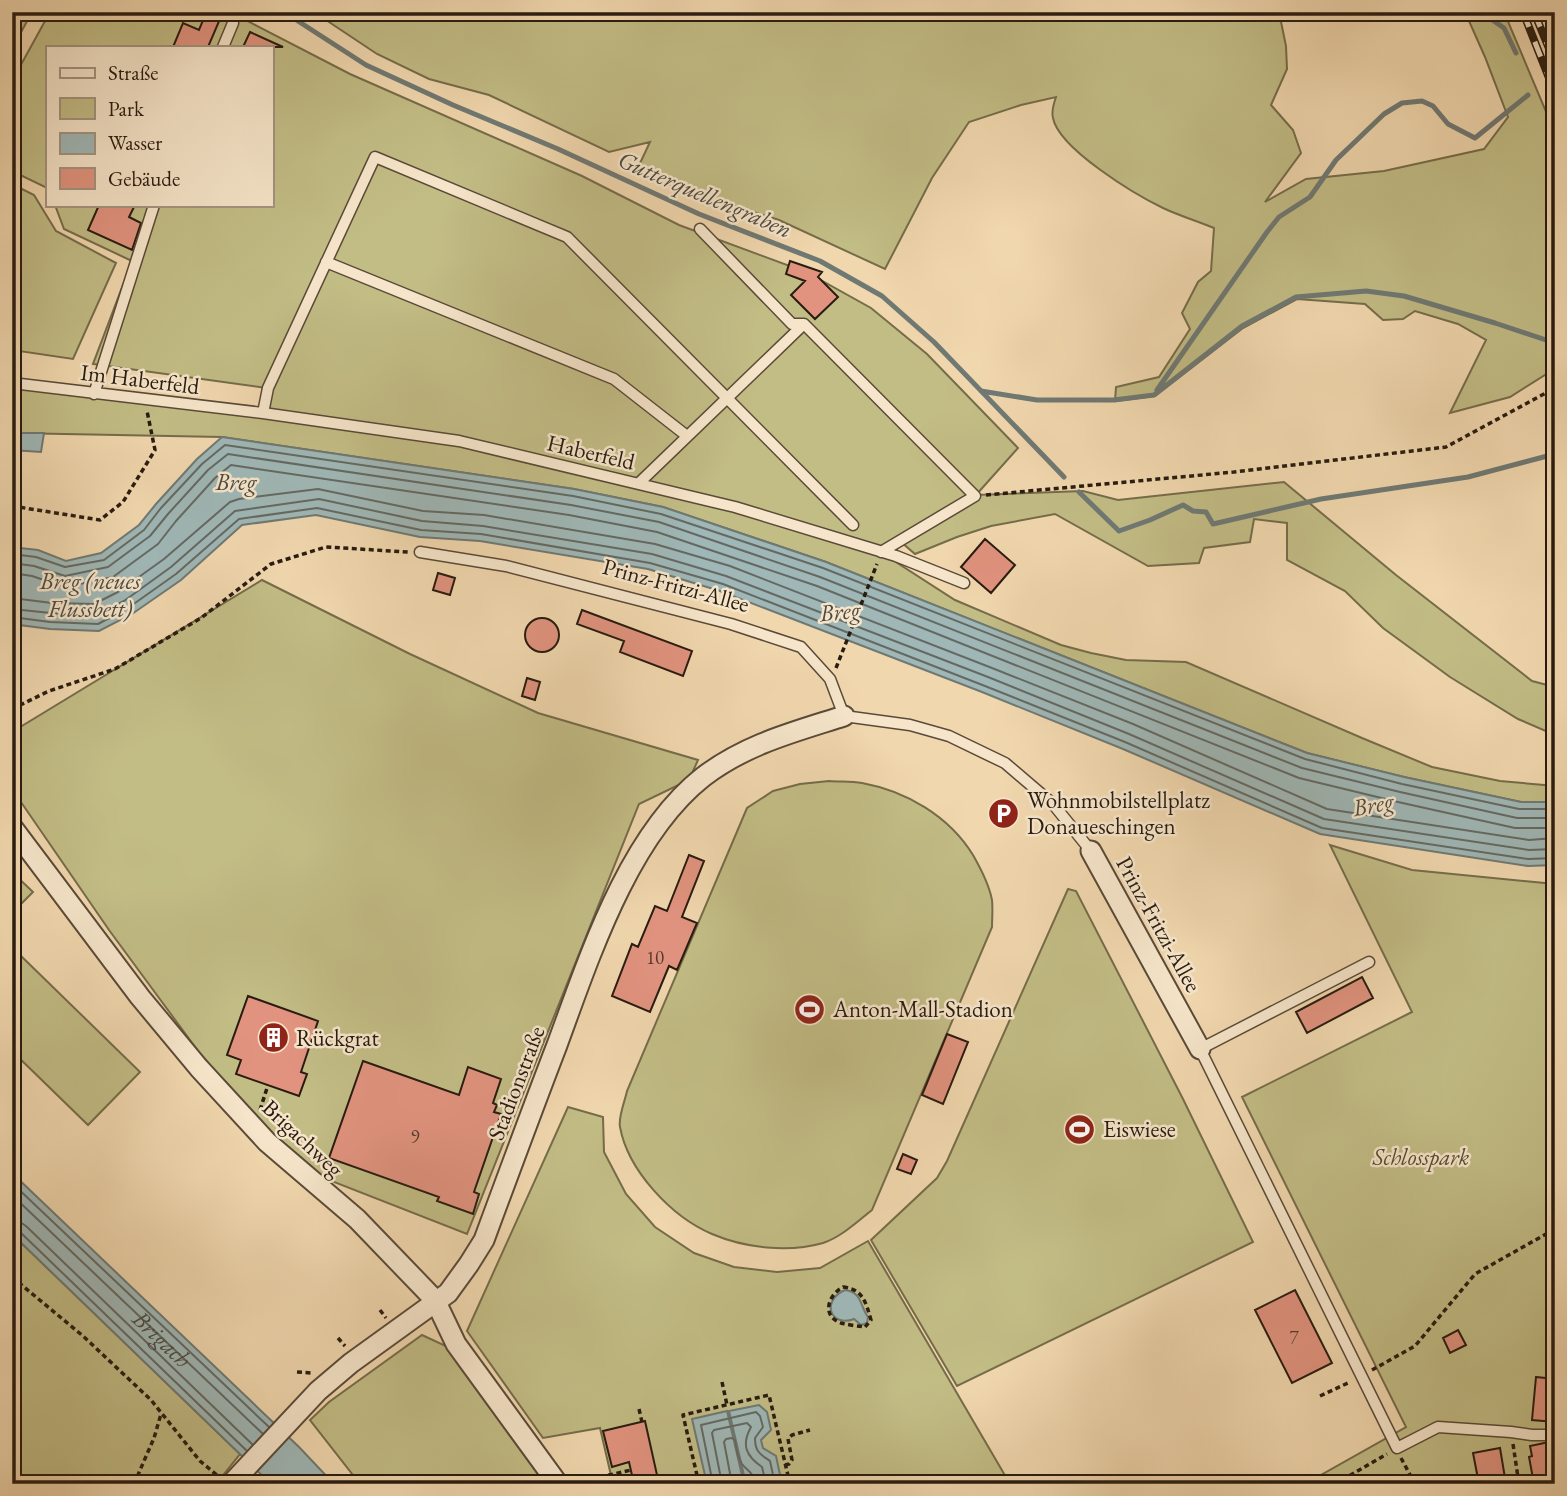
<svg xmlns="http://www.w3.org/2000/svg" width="1567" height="1496" viewBox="0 0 1567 1496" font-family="'EB Garamond',serif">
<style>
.green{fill:#c2bc85;stroke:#756c4a;stroke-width:2}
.water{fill:#9fb7b6;stroke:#6f7974;stroke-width:2}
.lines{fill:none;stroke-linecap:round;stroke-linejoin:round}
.shore{stroke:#646963;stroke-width:2}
.stream{stroke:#6f7974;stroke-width:5}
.building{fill:#e1937f;stroke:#281b10;stroke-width:2}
.lane-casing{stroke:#5a4a38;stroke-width:13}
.street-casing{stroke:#5a4a38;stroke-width:23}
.path{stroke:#281b10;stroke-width:3.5;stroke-dasharray:5 3.5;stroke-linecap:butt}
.lane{stroke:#f6e5ca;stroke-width:10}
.street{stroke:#f6e5ca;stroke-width:19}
.rail-casing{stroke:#281b10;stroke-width:8}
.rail{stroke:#f6e5ca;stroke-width:5;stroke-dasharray:16;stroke-linecap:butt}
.labels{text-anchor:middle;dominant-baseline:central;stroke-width:5;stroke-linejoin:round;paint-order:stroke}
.number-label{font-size:19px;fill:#56392c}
.street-label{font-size:23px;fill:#281b10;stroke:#f6e5ca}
.poi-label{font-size:23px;fill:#281b10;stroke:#f6e5ca;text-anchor:start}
.park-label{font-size:23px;font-style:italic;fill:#564b33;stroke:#f6e5ca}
.water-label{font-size:24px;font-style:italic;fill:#4c4a42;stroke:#f6e5ca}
</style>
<rect width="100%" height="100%" fill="#f1d7ae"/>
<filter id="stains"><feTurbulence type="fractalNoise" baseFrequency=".00286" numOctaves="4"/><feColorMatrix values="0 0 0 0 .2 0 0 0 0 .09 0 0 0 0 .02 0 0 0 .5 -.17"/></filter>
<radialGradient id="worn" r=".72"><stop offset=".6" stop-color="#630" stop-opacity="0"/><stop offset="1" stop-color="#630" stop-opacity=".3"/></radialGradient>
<!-- green -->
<path class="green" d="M12,12H32L12,49Z
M50,12H230L350,74L582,176L679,225L806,272L871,308L927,354L1018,448L976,495L1083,491L1118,500L1284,482L1396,575L1532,681L1555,687V735L1518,719L1450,677L1383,628L1345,591L1287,560V523L1254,519L1250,542L1204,548L1199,563L1148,566L1055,514L991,526L957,537L915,554L901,542L882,553L955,600L1061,645L1091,653L1126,660L1186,662L1362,738L1432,767L1500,781L1555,786V802H1521L1404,777L1307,753L826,562L663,507L574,489L222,437L12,433V383L263,413L267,388L93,364L132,261L64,229L55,205H271V47H47V188L12,171V81Z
M314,12H1279L1286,46L1287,69L1271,105L1293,130L1301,153L1265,202L1306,179L1384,171L1484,149L1508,117L1485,57L1465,12H1504L1555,133V355L1548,373L1510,397L1450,413L1486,340L1458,324L1415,311L1403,319L1383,320L1365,304L1297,299L1243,328L1155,396L1115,401L1116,387L1159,377L1190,329L1182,313L1198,282L1211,271L1214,228C1197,221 1180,216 1163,208C1136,195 1059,149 1053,118C1051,111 1054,103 1056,97L1021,105L969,122L932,178L885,269L779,220L635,174L650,142L609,152L489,95L429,79L377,54Z
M12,184L34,195L56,231L116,263L73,359L12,350Z
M262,580L410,654L538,713L698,760L689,780L639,804L467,1234L316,1175L261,1124L201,1055L109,930L12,789V732Z
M829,781C840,782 851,781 862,783C906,791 949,816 973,855C981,869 989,884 992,900C993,909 992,918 992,927L872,1210C857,1222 841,1237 823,1243C788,1253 745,1248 712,1234C672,1217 628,1171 620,1127C618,1117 625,1101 627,1091L747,808L773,791L800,784Z
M1330,845L1412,870L1555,884V1484H1305L1406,1427L1242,1097L1412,1012Z
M12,872L33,892L12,913Z
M1068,889L1076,891L1182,1097L1253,1242L957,1386L871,1240L937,1178L947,1161Z
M19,954L140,1072L88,1125L12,1051V961Z
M568,1107L603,1117L604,1152L626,1194L655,1227L694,1253L734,1267L777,1272L820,1268L868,1241L1010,1484H613L600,1428L543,1438L467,1331Z
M12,1234L240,1454L216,1484H12Z
M422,1335L448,1347L545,1484H360L310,1420L329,1402Z"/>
<!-- water -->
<path class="water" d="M12,433H44L41,452L12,450Z
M222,437L574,489L663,507L826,562L1307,753L1404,777L1521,802H1555V865L1528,866L1320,834L1123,749L982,692L720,591L648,569L480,541L420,537L316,515L242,525L181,580L132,614L99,631L50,629L12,624V547L38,550L66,561L101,553L139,525L156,504L197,459Z
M12,1173L299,1447L334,1484H271L12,1234Z
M845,1290C862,1292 860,1306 868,1317L867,1323L861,1325L854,1319C831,1328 820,1301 845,1290Z
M759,1405L767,1412L771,1430L761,1440L763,1448L776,1456L782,1484H746L729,1411Z
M727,1411L744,1484H707L692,1419Z"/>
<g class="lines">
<!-- shore -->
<g class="shore">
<path d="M12,554L36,557L65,567L104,560L144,530L161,508L202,464L225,445L573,496L661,514L823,568L1305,759L1402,784L1519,809H1555"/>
<path d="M12,563L34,566L65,576L108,567L150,536L168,514L208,470L228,454L571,505L659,522L820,577L1302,768L1400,792L1517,818H1555"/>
<path d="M12,573L32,576L65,587L113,577L158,544L176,521L215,478L231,465L569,515L657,532L817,586L1299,778L1398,802L1515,828H1555"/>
<path d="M12,598L52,603L94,604L118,592L164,559L230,502L239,499L318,489L423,511L484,515L655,544L730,566L992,668L1133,724L1327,809L1529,840L1555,838"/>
<path d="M12,609L51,613L96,615L124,601L171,567L235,511L319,499L422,521L483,526L652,554L726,576L988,677L1129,734L1324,819L1529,850L1555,849"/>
<path d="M12,617L50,622L98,624L128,608L176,574L239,519L317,508L421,530L481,534L650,563L723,584L985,686L1125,742L1322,828L1528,859L1555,858"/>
<path d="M12,1183L269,1427"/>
<path id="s1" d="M12,1195L263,1434"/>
<path d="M12,1221L20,1222L26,1226L252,1444"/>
<path d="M12,1230L20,1232L247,1451"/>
<path d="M713,1484L701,1425L756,1412L760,1416L763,1427L755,1438C755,1452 760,1454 770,1461L775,1484"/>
<path d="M722,1484L712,1433L714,1430L747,1423L751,1427C741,1445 746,1456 762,1467L766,1484"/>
<path d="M732,1484L724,1442L726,1439L732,1438L735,1440C736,1448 737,1457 742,1464C749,1473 753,1471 755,1484"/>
</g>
<!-- stream -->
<path class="stream" d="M284,12L366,65L453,105L558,149L699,214L820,261L882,296L934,342L1064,477
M1481,12L1504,28L1516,53
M1157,390L1267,232L1279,217L1310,197L1336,160L1384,114L1402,103L1422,101L1433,106L1448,124L1475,138L1528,95
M981,391L1037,400H1114L1154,395L1242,326L1296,297L1366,291L1404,296L1495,323L1555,343
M1079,492L1119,531L1150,520L1183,505L1193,511L1206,512L1213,524L1321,499L1468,477L1555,454"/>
</g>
<!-- building -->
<path class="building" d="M206,13L220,19L208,47H173L183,23L199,30Z
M250,32L283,47H243Z
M99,205H135L129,217L141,223L132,250L88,230Z
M790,261L822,272L818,277L838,297L815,319L791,295L805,281L786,274Z
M985,539L1015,565L991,593L961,567Z
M438,573L455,578L450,595L433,590Z
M582,610L692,651L683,676L620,652L624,641L577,624Z
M525 635a17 17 0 1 1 34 0a17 17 0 1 1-34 0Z
M527,678L540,682L535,700L522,696Z
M689,855L704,861L682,917L697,923L677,970L669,966L650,1012L612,996L632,944L638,947L655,906L667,911Z
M1362,977L1373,998L1307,1033L1296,1012Z
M248,996L318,1021L301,1072L307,1074L299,1096L236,1074L241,1060L227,1055Z
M947,1034L968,1042L943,1104L922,1095Z
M363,1061L459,1095L468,1067L501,1079L493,1103L497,1105L494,1112L501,1114L474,1192L479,1194L473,1214L437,1201L439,1197L329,1158Z
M903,1154L917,1160L911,1174L897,1169Z
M1295,1290L1332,1363L1292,1383L1255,1310Z
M1458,1330L1466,1345L1450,1353L1443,1338Z
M1536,1377L1555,1379V1422L1532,1420Z
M645,1421L659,1484H634L629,1462L612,1467L603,1431Z
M1549,1442H1555V1484H1534L1529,1457L1532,1456L1530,1446Z
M1500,1448L1506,1484H1479L1473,1453Z"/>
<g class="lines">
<defs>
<path id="lane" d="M223,47L233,23
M700,229L792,324H804L975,496L881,552
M326,262L614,379L687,436
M12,383L263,413L459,441L735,507L896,556L964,583
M94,394L154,205
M263,413L268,388L375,157L567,237L853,525
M639,483L804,324
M420,552L506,566L731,624L801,647L830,679L844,716L910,725L949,736L1005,763L1053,804L1091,851
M1369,962L1200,1049L1397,1448L1438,1427L1511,1432L1532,1435H1555"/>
<path id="street" d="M12,827L140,997L199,1068L267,1142L357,1219L435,1300L456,1344L558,1484
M1091,851L1200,1049
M231,1484L318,1391L351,1363L448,1293L469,1264L484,1240C508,1175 532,1110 557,1045C589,958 628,836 703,777C746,744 794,732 844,716"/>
</defs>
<!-- lane casing -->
<use href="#lane" class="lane-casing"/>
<!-- street casing -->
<use href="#street" class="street-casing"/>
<!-- path -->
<path class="path" d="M986,495L1234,472L1446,447L1555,388
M12,506L100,520L123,502L155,450L147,411
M836,668L877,564
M12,709L49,691L115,669L201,618L271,564L326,547L408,552
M260,1110L268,1085
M12,1277L83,1336L151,1400L200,1461L218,1476
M843,1287C863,1289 866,1303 871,1320L865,1327C858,1326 848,1325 841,1323C821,1316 828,1295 843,1287Z
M380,1310L386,1318
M338,1338L345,1346
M1372,1370L1415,1346L1475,1274L1555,1229
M297,1372L312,1373
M722,1382L727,1405
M1320,1396L1350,1382
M639,1409L642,1422
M1513,1444L1519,1484
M1401,1458L1415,1484
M785,1465L789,1464L792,1460L788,1439L792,1435L810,1430
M604,1476L606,1484
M575,1483L631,1470
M134,1484L154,1438L161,1414
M679,1484L698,1479
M699,1484L683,1415L769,1395L790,1484
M1335,1484L1387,1454"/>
<!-- lane -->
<use href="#lane" class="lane"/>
<!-- street -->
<use href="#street" class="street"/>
<defs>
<path id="rail" d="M1523,12L1555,93
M1534,12L1555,63"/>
</defs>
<!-- rail casing -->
<use href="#rail" class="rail-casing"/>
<!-- rail -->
<use href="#rail" class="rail"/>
</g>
<!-- icons -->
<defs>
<symbol id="parking-disc" viewBox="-11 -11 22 22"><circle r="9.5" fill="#8f2418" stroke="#f6e5ca"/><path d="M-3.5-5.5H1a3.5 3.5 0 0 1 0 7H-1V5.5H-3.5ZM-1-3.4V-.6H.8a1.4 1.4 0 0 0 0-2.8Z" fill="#fff"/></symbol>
<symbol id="stadium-disc" viewBox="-11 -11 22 22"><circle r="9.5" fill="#8f2418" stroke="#f6e5ca"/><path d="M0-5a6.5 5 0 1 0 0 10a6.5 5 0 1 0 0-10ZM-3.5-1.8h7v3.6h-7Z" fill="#fff"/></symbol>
<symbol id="building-disc" viewBox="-11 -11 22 22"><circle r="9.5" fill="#8f2418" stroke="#f6e5ca"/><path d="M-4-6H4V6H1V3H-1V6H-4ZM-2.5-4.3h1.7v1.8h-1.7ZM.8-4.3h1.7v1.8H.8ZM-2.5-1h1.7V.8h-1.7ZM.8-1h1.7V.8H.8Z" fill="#fff"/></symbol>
</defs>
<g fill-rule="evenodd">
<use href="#parking-disc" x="986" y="796" width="35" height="35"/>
<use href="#stadium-disc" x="792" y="992" width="35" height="35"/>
<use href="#building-disc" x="256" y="1020" width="35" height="35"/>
<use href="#stadium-disc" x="1062" y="1112" width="35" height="35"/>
</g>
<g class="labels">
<!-- number labels -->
<g class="number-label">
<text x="655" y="957">10</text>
<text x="415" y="1136">9</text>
<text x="1294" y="1337">7</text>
</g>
<!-- street labels -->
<g class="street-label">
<text transform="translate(140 379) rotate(7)">Im Haberfeld</text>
<text transform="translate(591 452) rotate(13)">Haberfeld</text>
<text transform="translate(676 585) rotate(15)">Prinz-Fritzi-Allee</text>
<text transform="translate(1159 924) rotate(61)">Prinz-Fritzi-Allee</text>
<text transform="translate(516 1083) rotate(-69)">Stadionstraße</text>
<text transform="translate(303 1138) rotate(43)">Brigachweg</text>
</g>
<!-- poi labels -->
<g class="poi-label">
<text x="1027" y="800">Wohnmobilstellplatz<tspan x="1027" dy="26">Donaueschingen</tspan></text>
<text x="833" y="1009">Anton-Mall-Stadion</text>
<text x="296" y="1038">Rückgrat</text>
<text x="1103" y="1129">Eiswiese</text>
</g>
<!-- park labels -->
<g class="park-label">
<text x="1421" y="1157">Schlosspark</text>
</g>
<!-- water labels -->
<g class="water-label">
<text transform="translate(705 194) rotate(23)">Gutterquellengraben</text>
<text x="236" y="481">Breg</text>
<text x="90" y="580">Breg (neues<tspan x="90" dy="28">Flussbett)</tspan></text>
<text transform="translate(840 611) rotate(-6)">Breg</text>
<text transform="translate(1373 804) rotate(-11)">Breg</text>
<text stroke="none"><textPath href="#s1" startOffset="208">Brigach</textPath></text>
</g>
</g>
<!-- margin -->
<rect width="1567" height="1496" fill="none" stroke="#f1d7ae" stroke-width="42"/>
<rect x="14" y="14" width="1539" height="1468" fill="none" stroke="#281b10" stroke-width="3.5"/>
<rect x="21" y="21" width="1525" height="1454" fill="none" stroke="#281b10" stroke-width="2"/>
<!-- legend -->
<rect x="46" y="46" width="228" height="161" fill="#f6e5ca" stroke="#a49480" stroke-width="2"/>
<rect x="60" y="68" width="35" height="10" fill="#f6e5ca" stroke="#a49480" stroke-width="2"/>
<text x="108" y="80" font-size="21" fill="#281b10">Straße</text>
<rect x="60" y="98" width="35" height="21" fill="#c2bc85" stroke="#a49480" stroke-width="2"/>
<text x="108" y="116" font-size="21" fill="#281b10">Park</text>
<rect x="60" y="133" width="35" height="21" fill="#9fb7b6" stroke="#a49480" stroke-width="2"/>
<text x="108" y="150" font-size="21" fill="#281b10">Wasser</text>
<rect x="60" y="168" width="35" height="21" fill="#e1937f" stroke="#a49480" stroke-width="2"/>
<text x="108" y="186" font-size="21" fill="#281b10">Gebäude</text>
<rect width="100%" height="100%" filter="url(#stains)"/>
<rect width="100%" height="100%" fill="url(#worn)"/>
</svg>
